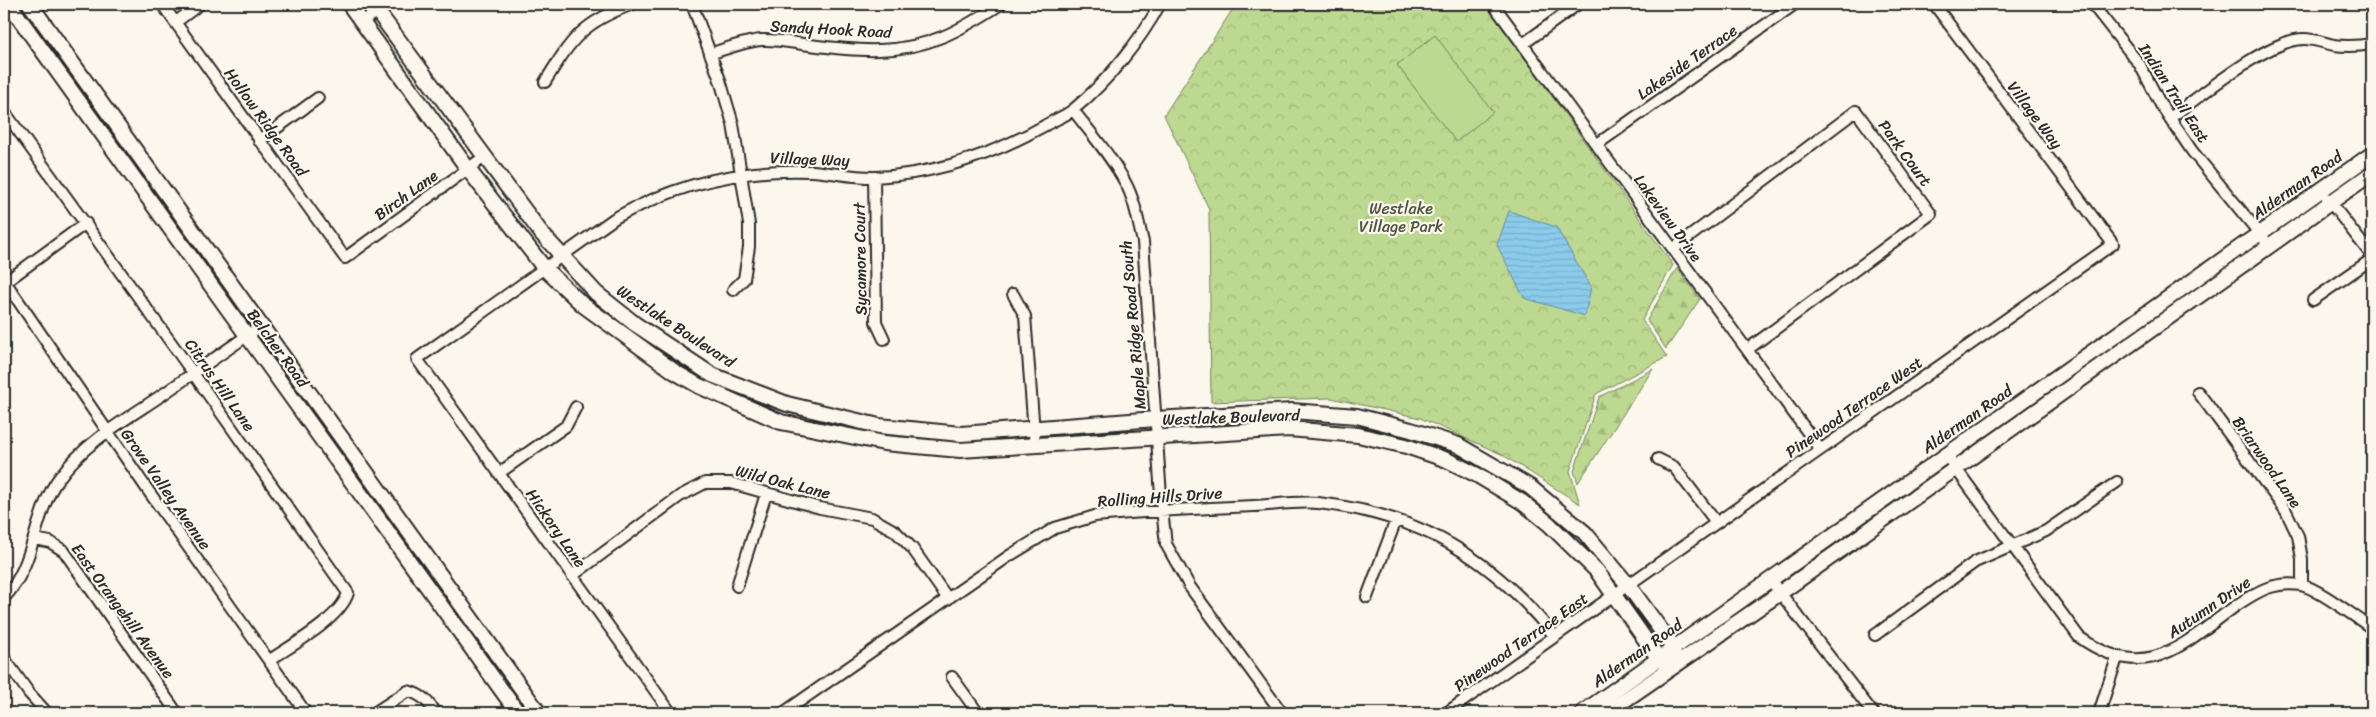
<svg xmlns="http://www.w3.org/2000/svg" width="2376" height="717" viewBox="0 0 2376 717" font-family="Sriracha,sans-serif">
<style>
.forest{fill:url(#forest-firs);stroke:#74825e}
.park{fill:url(#park-crowns);stroke:#74825e}
.pitch{fill:#bdd890;stroke:#74825e}
.water{fill:url(#water-rules);stroke:#658b9f}
.lines{fill:none;stroke-linecap:round;stroke-linejoin:round}
.street-casing{stroke:#2b2b2b;stroke-width:14}
.secondary-casing{stroke:#2b2b2b;stroke-width:18}
.street{stroke:#fbf7ec;stroke-width:10}
.secondary{stroke:#fbf7ec;stroke-width:14}
.labels{text-anchor:middle;dominant-baseline:central;stroke-width:4.5;stroke-linejoin:round;paint-order:stroke}
.street-label{font-size:16px;fill:#2b2b2b;stroke:#fbf7ec}
.park-label{font-size:16px;fill:#505644;stroke:#fbf7ec}
</style>
<defs>
<pattern id="forest-firs" width="22" height="20" patternUnits="userSpaceOnUse" patternTransform="scale(1.25)"><rect width="22" height="20" fill="#bdd890"/><path d="M5 1l3.5 6h-7zM16 11l3.5 6h-7z" fill="#a3ba7c"/></pattern>
<pattern id="park-crowns" width="20" height="18" patternUnits="userSpaceOnUse" patternTransform="scale(1.25)"><rect width="20" height="18" fill="#bdd890"/><path d="M2 6a3 3 0 1 1 6 0M12 15a3 3 0 1 1 6 0" fill="none" stroke="#a3ba7c"/></pattern>
<pattern id="water-rules" width="6" height="5" patternUnits="userSpaceOnUse" patternTransform="scale(1.25)"><rect width="6" height="5" fill="#8bcbec"/><path d="M0 2.5h6" fill="none" stroke="#78aecb"/></pattern>
</defs>
<rect width="100%" height="100%" fill="#fbf7ec"/>
<filter id="ink" filterUnits="userSpaceOnUse"><feTurbulence type="fractalNoise" baseFrequency=".02" numOctaves="2"/><feDisplacementMap in="SourceGraphic" scale="10" xChannelSelector="R" yChannelSelector="G"/><feConvolveMatrix kernelMatrix="1 2 1 2 8 2 1 2 1" color-interpolation-filters="sRGB"/></filter>
<g filter="url(#ink)">
<!-- forest -->
<path class="forest" d="M1677,268L1700,299L1666,349L1647,320Z
M1653,369L1578,483L1574,471L1599,397Z"/>
<!-- park -->
<path class="park" d="M1236,4H1486L1673,265L1642,320L1667,357L1596,394L1570,471L1580,504L1501,454L1420,418L1331,398L1211,402L1209,209L1164,115Z"/>
<!-- pitch -->
<path class="pitch" d="M1435,35L1493,112L1456,142L1397,65Z"/>
<!-- water -->
<path class="water" d="M1509,211L1556,227L1591,287L1585,316L1524,298L1497,245Z"/>
<g class="lines">
<defs>
<path id="street" d="M162,4L345,258L484,157
M692,4L720,80L733,124L749,224V247L744,279L733,290
M1493,4L1820,449
M2092,4L2140,65L2161,105L2192,151L2269,245
M176,22L200,4
M362,22L387,4
M1523,44L1578,4
M710,54C727,48 743,42 761,40C777,39 794,43 810,45C833,48 856,51 879,50C928,49 961,30 1001,4
M545,82C572,38 583,22 633,4
M1073,110C1091,133 1111,156 1125,182C1135,200 1138,222 1143,242L1162,510L1166,544L1190,587L1282,713
M4,111L193,373L348,593C340,619 292,645 270,660
M2170,118C2201,96 2268,39 2304,39C2315,39 2324,43 2334,45C2347,47 2360,46 2372,44
M259,141L318,98
M1596,145L1795,4
M874,177L876,322L884,339
M2327,198L2372,256
M1673,249L1856,111L1931,214L1748,349
M4,280L147,489L306,713
M4,283L86,223
M1013,294L1025,316L1035,445
M2313,300L2372,259
M2198,392L2286,511L2298,536L2302,559V585
M1946,455L2079,637C2147,685 2180,646 2237,605C2258,591 2274,581 2301,585C2318,588 2356,618 2372,628
M1658,459L1674,467L1716,522
M499,473L566,426L576,407
M35,539L50,542L64,551L177,713
M572,576L680,496L705,483H731L820,508L872,518L895,531L912,548L948,599
M1771,581L1873,713
M737,586L766,494
M1367,597L1396,520
M4,598C36,565 33,513 59,478C85,442 125,420 162,395C195,372 228,349 261,326
M1875,635L1975,562L2046,531L2117,482
M4,658L29,693L47,713
M952,677L978,713
M374,713L408,691C423,695 428,702 436,713
M671,713L417,359L615,218C676,184 742,168 811,171C833,172 854,178 876,177C936,174 992,155 1044,126C1054,120 1066,116 1074,109C1107,82 1140,41 1160,4
M783,713L1009,556L1055,528L1095,516L1118,514C1163,510 1208,508 1254,506C1274,505 1297,501 1318,503C1419,514 1493,558 1555,637
M1446,713L2113,244L1934,4
M2099,713L2117,658"/>
<path id="secondary" d="M9,4L518,713
M30,4L539,713
M349,4L468,169L545,269L583,305L675,372L699,386L781,422L884,443L960,450L1289,429L1358,435L1406,446L1447,460L1477,475L1522,502L1549,524L1597,571L1659,659L1673,666L1674,648L1628,585L1585,533L1530,487L1458,445L1411,430L1357,416L1292,411L1156,419L961,434L879,426L787,404L712,375L635,324L596,293L542,234L372,4
M1582,713L2372,154
M1606,713L1780,593L2372,173"/>
</defs>
<!-- street casing -->
<use href="#street" class="street-casing"/>
<!-- secondary casing -->
<use href="#secondary" class="secondary-casing"/>
<!-- street -->
<use href="#street" class="street"/>
<!-- secondary -->
<use href="#secondary" class="secondary"/>
</g>
</g>
<g class="labels">
<!-- street labels -->
<g class="street-label">
<text transform="translate(831 29) rotate(3)">Sandy Hook Road</text>
<text transform="translate(1687 62) rotate(-35)">Lakeside Terrace</text>
<text transform="translate(2174 93) rotate(57)">Indian Trail East</text>
<text transform="translate(2035 115) rotate(53)">Village Way</text>
<text transform="translate(266 122) rotate(54)">Hollow Ridge Road</text>
<text transform="translate(1905 153) rotate(54)">Park Court</text>
<text transform="translate(810 159) rotate(2)">Village Way</text>
<text transform="translate(2297 185) rotate(-35)">Alderman Road</text>
<text transform="translate(406 195) rotate(-36)">Birch Lane</text>
<text transform="translate(1668 218) rotate(54)">Lakeview Drive</text>
<text transform="translate(860 259) rotate(-91)">Sycamore Court</text>
<text transform="translate(1133 325) rotate(-95)">Maple Ridge Road South</text>
<text transform="translate(676 326) rotate(33)">Westlake Boulevard</text>
<text transform="translate(278 348) rotate(54)">Belcher Road</text>
<text transform="translate(220 385) rotate(55)">Citrus Hill Lane</text>
<text transform="translate(1854 407) rotate(-35)">Pinewood Terrace West</text>
<text transform="translate(1231 417) rotate(-2)">Westlake Boulevard</text>
<text transform="translate(1967 419) rotate(-35)">Alderman Road</text>
<text transform="translate(2267 462) rotate(55)">Briarwood Lane</text>
<text transform="translate(783 482) rotate(14)">Wild Oak Lane</text>
<text transform="translate(166 489) rotate(55)">Grove Valley Avenue</text>
<text transform="translate(1160 497) rotate(-4)">Rolling Hills Drive</text>
<text transform="translate(556 528) rotate(55)">Hickory Lane</text>
<text transform="translate(2209 607) rotate(-34)">Autumn Drive</text>
<text transform="translate(123 611) rotate(54)">East Orangehill Avenue</text>
<text transform="translate(1521 642) rotate(-35)">Pinewood Terrace East</text>
<text transform="translate(1637 653) rotate(-35)">Alderman Road</text>
</g>
<!-- park labels -->
<g class="park-label">
<text x="1401" y="208">Westlake<tspan x="1401" dy="18">Village Park</tspan></text>
</g>
</g>
<!-- margin -->
<rect width="2376" height="717" fill="none" stroke="#fbf7ec" stroke-width="20"/>
<rect x="10" y="10" width="2356" height="697" fill="none" stroke="#2b2b2b" stroke-width="2" filter="url(#ink)"/>
</svg>
